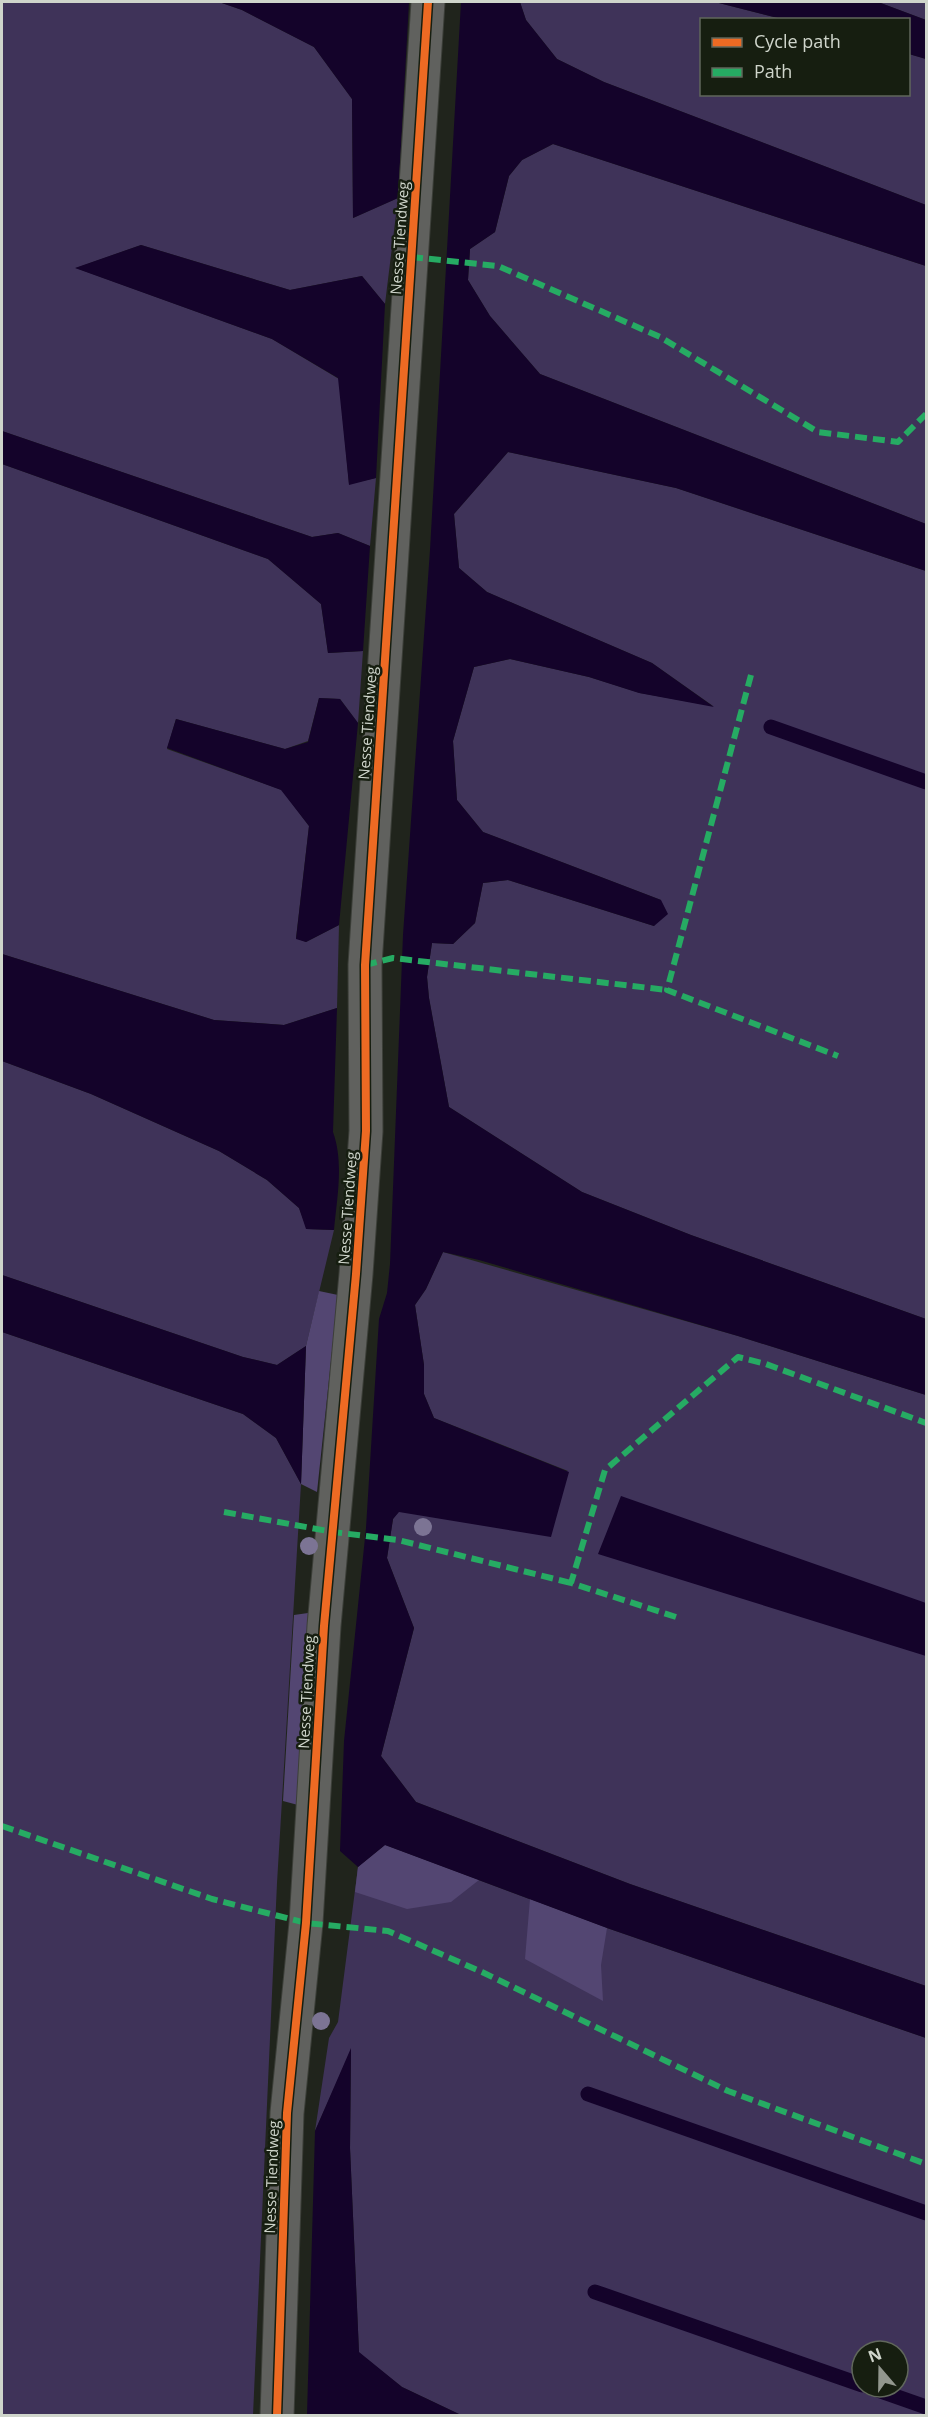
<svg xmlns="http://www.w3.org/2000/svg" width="928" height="2417" viewBox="0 0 928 2417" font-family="'Open Sans',sans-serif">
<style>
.green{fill:#3f3359;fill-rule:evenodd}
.forest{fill:#534672}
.water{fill:#14032a}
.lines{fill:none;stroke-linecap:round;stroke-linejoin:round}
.stream{stroke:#14032a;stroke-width:15}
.minor-casing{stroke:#3c3f39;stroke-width:35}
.minor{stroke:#60615e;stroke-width:33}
.quiet{stroke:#26ab63;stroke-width:6;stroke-dasharray:12 6;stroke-linecap:butt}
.cycleway-casing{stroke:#161e10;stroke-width:11}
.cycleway{stroke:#ed6a23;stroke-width:8}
.tree{fill:#7c7494}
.labels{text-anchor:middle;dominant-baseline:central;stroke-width:5;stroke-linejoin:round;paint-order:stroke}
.street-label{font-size:15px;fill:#cfd5cb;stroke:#161e10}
</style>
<rect width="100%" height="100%" fill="#20241c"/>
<!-- green -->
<path class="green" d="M2,2H219L242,10L314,47L352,99L353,218L398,198L385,304L362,276L290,290L141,245L76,268L272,339L339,379L349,484L376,478L370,546L338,533L312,537L2,431Z
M520,2H715L782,19L702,20V94H908L909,54L926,59V205L604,82L557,59L526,20Z
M878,2H926V20Z
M553,144L926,266V524L540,374L490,316L468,280L470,249L495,232L509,176L522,160Z
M508,452L676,488L926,571V1319L691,1235L582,1192L449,1107L429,998L427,977L432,943L453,944L475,923L483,883L508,880L654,926L661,900L483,832L457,800L453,741L474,667L510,659L589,677L640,693L713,706L652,663L487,592L459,568L454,514Z
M2,464L268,559L321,604L328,653L363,651L358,723L340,699L319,698L308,741L285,749L176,719L167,749L282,790L309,826L296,938L306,942L339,925L337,1008L284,1025L214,1020L2,954Z
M2,1061L91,1094L219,1151L267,1180L299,1208L307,1229L334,1230L306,1346L277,1365L243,1357L2,1275Z
M443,1252L738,1336L926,1395V1986L630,1884L416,1802L381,1756L414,1628L387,1558L393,1519L398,1512L568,1471L434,1418L424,1394V1365L415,1305L426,1289Z
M2,1332L243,1414L276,1438L301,1484L277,1883L253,2415L2,2416Z
M385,1845L607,1928L926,2038V2415H461L402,2387L359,2353L350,2148L351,2050L315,2131L329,2038L338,2022L358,1867ZM862,2351H898V2387H862Z"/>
<!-- forest -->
<path class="forest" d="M319,1291L338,1295L317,1492L301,1484L306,1346Z
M308,1613L298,1805L283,1801L294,1615Z
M385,1845L479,1880L451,1902L407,1909L355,1892L358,1867Z
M530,1899L607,1928L601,1965L603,2001L525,1959Z"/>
<!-- water -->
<path class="water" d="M219,2H409L398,198L353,218L352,99L314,47L242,10Z
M461,2H520L526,20L557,59L604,82L926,205V266L553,144L522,160L509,176L495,232L470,249L468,280L490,316L540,374L926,524V571L676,488L508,452L454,514L459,568L487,592L652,663L714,707L639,693L589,677L510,659L474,667L453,741L457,800L483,832L661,900L668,914L654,926L508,880L483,883L475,923L453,944L432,943L427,977L429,998L449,1107L582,1192L691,1235L926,1319V1395L738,1336L479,1260L443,1252L426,1289L415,1305L424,1365V1394L434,1418L569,1472L551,1537L399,1512L393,1519L387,1558L414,1628L381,1756L416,1802L630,1884L926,1986V2038L607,1928L385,1845L358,1867L340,1851L344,1741L366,1528L379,1319L387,1293L390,1264L403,935L430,550Z
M715,2H878L926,20V59L909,54L908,20L782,19Z
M141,245L290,290L362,276L385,304L376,478L349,485L338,378L272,339L75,268Z
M2,431L312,537L338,533L370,546L363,651L328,653L321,604L268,559L2,464Z
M319,698L340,699L358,723L339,925L306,942L296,939L309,826L281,790L167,748L176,719L285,749L308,742Z
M2,954L214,1020L284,1025L337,1008L333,1132C344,1163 337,1197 334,1230L306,1229L299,1208L267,1180L219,1151L91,1094L2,1061Z
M2,1275L243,1357L277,1365L306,1346L301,1484L276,1438L243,1414L2,1332Z
M621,1496L926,1603V1656L598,1554Z
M351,2048L350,2148L359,2352L402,2387L461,2415H307L315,2131Z"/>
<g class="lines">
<!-- stream -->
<path class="stream" d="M771,727L926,782
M588,2094L926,2213
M595,2292L862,2385
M869,2387L926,2407"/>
<defs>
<path id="minor" d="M277,2416L287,2113L306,1923L324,1626L356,1274L366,1131L365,965L428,2"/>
</defs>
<!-- minor casing -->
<use href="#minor" class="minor-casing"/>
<!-- minor -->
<use href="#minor" class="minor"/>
<!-- quiet -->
<path class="quiet" d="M411,257L498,266L660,337L818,432L898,442L926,414
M751,675L667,990L838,1056
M365,965L393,958L667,990
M224,1512L333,1532L398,1540L571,1583
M676,1617L571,1583L605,1470L738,1357L766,1364L926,1423
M2,1826L212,1899L306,1923L388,1931L482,1972L728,2091L926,2164"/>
<defs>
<path id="cycleway" d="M277,2416L287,2113L306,1923L324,1626L356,1274L366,1131L365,965L428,2"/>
</defs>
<!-- cycleway casing -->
<use href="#cycleway" class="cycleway-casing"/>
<!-- cycleway -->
<use href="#cycleway" class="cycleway"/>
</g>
<!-- trees -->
<g class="tree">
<circle cx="423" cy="1527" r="9"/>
<circle cx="309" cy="1546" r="9"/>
<circle cx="321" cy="2021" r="9"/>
</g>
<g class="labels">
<!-- street labels -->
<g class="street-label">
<text transform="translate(399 238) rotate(-86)">Nesse Tiendweg</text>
<text transform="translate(367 723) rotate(-86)">Nesse Tiendweg</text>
<text transform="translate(347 1208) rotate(-86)">Nesse Tiendweg</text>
<text transform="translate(306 1692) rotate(-87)">Nesse Tiendweg</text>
<text transform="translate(271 2177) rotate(-88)">Nesse Tiendweg</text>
</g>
</g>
<!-- border -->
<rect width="928" height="2417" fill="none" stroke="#cfd5cb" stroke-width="6"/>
<!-- legend -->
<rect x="700" y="18" width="210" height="78" fill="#161e10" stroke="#60675b" stroke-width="1.5"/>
<rect x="712" y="38" width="30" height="9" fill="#ed6a23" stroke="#60675b" stroke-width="1.5"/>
<text x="754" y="48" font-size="18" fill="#cfd5cb">Cycle path</text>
<rect x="712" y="68" width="30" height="9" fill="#26ab63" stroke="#60675b" stroke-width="1.5"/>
<text x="754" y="78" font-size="18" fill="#cfd5cb">Path</text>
<!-- north arrow -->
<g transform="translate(880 2369) rotate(340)"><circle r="28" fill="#161e10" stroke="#60675b" stroke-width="1.5"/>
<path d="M0-4.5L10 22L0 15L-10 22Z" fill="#92978e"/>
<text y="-9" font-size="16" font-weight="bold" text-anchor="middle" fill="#cfd5cb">N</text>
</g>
</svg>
